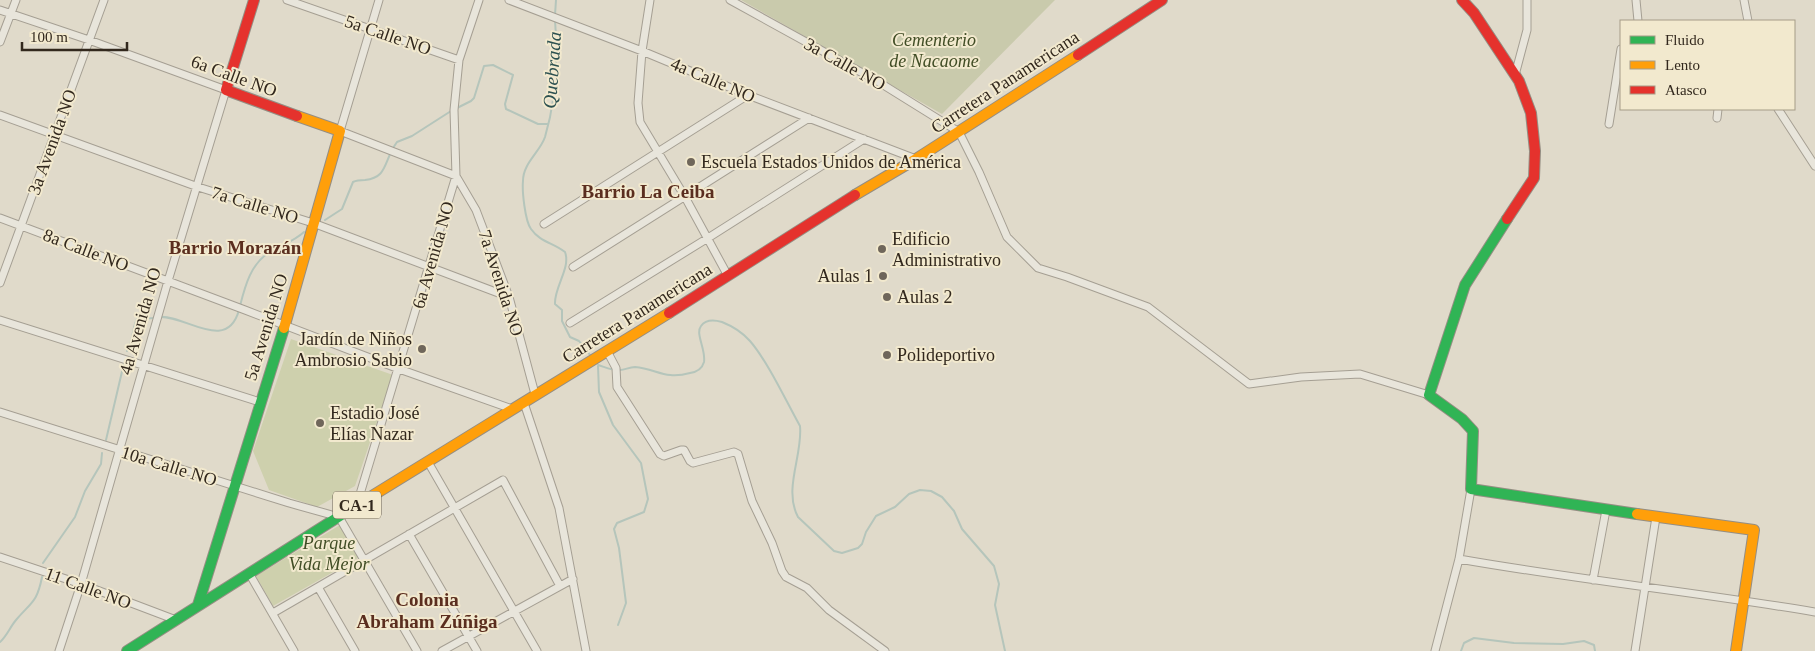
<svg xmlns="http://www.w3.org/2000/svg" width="1815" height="651" viewBox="0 0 1815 651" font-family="Georgia,serif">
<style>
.green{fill:#ced0ad}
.cemetery{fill:#c9caac}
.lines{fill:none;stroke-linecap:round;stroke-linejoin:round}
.stream{stroke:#b5c5bb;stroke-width:2}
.street-casing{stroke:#a59f93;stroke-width:9}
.fast-casing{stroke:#958e83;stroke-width:12}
.slow-casing{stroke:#958e83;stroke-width:12}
.jam-casing{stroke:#958e83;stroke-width:12}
.street{stroke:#e8e5db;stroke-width:7}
.fast{stroke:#30b455;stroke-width:10}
.slow{stroke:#ff9f0a;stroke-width:10}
.jam{stroke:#e5322d;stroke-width:10}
.poi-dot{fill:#6f665a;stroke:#f2e9ce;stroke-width:2}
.labels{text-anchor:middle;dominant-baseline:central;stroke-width:4;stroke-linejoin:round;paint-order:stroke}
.shield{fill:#f2e9ce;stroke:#6c6252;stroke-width:1}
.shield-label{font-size:16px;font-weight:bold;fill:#32281d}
.street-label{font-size:18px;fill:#32281d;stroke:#f2e9ce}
.park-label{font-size:18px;font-style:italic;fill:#414d25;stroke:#f2e9ce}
.poi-label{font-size:18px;fill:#32281d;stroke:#f2e9ce;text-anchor:start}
.water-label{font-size:19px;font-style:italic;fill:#2d5150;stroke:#f2e9ce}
.neighbourhood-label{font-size:19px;font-weight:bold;fill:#5b2e1f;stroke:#f2e9ce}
</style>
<rect width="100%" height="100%" fill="#e0daca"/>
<!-- green -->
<path class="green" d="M291,339L393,375L355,486L317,507L269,490L253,451Z
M340,525L358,558L273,606L256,576Z"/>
<!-- cemetery -->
<path class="cemetery" d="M741,0H1055L942,114Z"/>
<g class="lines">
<!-- stream -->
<path class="stream" d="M555,15L556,0
M555,20C558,58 556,100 545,137C540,152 523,163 523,181C522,191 525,221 531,229C540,242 554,243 565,252C571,268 554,287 555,304L562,310V321L570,337L579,341L590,355
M457,108L471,101L474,98L484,66L493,65L513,75L505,104L506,109L538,124H547
M393,148L397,142L412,136L451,111
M325,220L342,209L353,182C357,180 360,180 365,180C384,178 384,167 391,152
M240,306C245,286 251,263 270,252C281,245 293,242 304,232
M159,317C184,314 227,354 239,310
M127,351C133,342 132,329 137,319L155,318
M598,365C605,367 613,371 620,370C625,370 629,367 635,367C657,369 665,380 690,373C697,372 702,369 704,362C706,349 695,334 701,326C706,319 715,320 722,322C732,326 743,333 750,341C768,362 786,401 800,426C803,455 783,489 798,517L834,551L842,553L858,548L862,544L866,532L876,516L895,507L909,494L920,490L931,491L942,497L954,511L962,529L994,566L999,584L995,605L1005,651
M598,366L599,392L613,425L641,463L648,499L644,512L617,523L614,529L619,548L626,603L618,625
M106,440L124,363
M43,563L75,517L85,491L101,464L102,453
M0,642C7,636 10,627 16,620C31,602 37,603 42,577
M1461,651L1464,643L1474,638L1514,643L1563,644L1584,641L1594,645L1595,651"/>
<defs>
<path id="street" d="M287,0L459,60
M379,0L340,131L456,176
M509,0L642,51L748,95L916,159
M650,0L642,51L638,103L640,122L685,197L728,276
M730,0L877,81L959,132L979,172L1007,237L1038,268L1067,277L1148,307L1249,384L1301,377L1360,374L1429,395
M1636,0L1638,21
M1744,0L1748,21
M0,10L89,40L226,90L168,281L81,584L59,651
M0,42L16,0
M1515,75L1527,30V0
M1778,109L1815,166
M0,115L198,187L313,223L509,297
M1717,118L1718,109
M1609,124L1621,49
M456,176L476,210L509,297L535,394
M0,218L245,310L399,369L512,409
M544,224L748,95
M573,267L809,118
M0,283L104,0
M0,320L260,402
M570,323L708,238L864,139
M607,351L616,368L617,387L660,454L664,456L681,450H684L690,461L693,463L734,452L738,454L752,501L772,543L782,571L786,577L807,588L829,610L885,651
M524,403L559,508L586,651
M0,412L289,503L339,517L417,651
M428,462L537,651
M357,504L456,176L454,110L459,60L479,0
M409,534L477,651
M0,557L81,584L176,620
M1459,559C1578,580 1697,592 1815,612
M249,573L294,651
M1593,580L1606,510
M318,587L355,651
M273,613L503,480L560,586
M442,651L573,579
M1435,651L1459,559L1471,489
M1635,651L1656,517"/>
<path id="fast" d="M1507,219L1465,285L1429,395L1462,419L1473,431L1471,489L1637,514
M198,605L284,328
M127,651L354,507"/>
<path id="slow" d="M855,195L916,159L1078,55
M284,328L340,131L297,116
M354,507L669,313
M1637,514L1754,530L1736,651"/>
<path id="jam" d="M254,0L226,90L297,116
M1462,0L1474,13L1519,81L1531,113L1535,151L1534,178L1507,219
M1078,55L1162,0
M669,313L855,195"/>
</defs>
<!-- street casing -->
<use href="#street" class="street-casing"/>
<!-- fast casing -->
<use href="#fast" class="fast-casing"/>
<!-- slow casing -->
<use href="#slow" class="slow-casing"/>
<!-- jam casing -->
<use href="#jam" class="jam-casing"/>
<!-- street -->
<use href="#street" class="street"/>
<!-- fast -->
<use href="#fast" class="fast"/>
<!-- slow -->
<use href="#slow" class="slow"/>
<!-- jam -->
<use href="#jam" class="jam"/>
</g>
<!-- markers -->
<g class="poi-dot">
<circle cx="691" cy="162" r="5"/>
<circle cx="882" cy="249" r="5"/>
<circle cx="883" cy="276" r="5"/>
<circle cx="887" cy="297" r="5"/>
<circle cx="422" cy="349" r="5"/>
<circle cx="887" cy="355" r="5"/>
<circle cx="320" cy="423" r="5"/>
</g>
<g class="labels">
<!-- shield labels -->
<rect class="shield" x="333" y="491.5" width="48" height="27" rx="4"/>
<g class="shield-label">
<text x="357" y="505">CA-1</text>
</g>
<!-- street labels -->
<g class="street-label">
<text transform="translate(388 35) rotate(19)">5a Calle NO</text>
<text transform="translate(845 64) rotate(29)">3a Calle NO</text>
<text transform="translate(234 76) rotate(20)">6a Calle NO</text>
<text transform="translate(713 80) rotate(23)">4a Calle NO</text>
<text transform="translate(1005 82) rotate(-33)">Carretera Panamericana</text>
<text transform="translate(52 142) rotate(-70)">3a Avenida NO</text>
<text transform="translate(255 205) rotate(17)">7a Calle NO</text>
<text transform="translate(86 250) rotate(21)">8a Calle NO</text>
<text transform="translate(433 255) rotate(-74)">6a Avenida NO</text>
<text transform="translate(501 283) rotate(72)">7a Avenida NO</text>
<text transform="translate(637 313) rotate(-32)">Carretera Panamericana</text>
<text transform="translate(140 321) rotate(-74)">4a Avenida NO</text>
<text transform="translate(266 327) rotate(-73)">5a Avenida NO</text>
<text transform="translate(169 466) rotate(17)">10a Calle NO</text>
<text transform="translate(88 588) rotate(20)">11 Calle NO</text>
</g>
<!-- park labels -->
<g class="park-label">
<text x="934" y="40">Cementerio<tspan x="934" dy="21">de Nacaome</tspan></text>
<text x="329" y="543">Parque<tspan x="329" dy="21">Vida Mejor</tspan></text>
</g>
<!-- poi labels -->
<g class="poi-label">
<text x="701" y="162">Escuela Estados Unidos de América</text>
<text x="892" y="239">Edificio<tspan x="892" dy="21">Administrativo</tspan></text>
<text x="873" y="276" text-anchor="end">Aulas 1</text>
<text x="897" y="297">Aulas 2</text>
<text x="412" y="339" text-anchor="end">Jardín de Niños<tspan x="412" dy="21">Ambrosio Sabio</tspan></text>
<text x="897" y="355">Polideportivo</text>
<text x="330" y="413">Estadio José<tspan x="330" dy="21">Elías Nazar</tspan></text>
</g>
<!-- water labels -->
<g class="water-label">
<text transform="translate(552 70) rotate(-86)">Quebrada</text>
</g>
<!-- neighbourhood labels -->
<g class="neighbourhood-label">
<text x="648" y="191">Barrio La Ceiba</text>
<text x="235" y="247">Barrio Morazán</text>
<text x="427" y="599">Colonia<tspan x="427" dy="22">Abraham Zúñiga</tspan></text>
</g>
</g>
<!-- legend -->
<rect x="1620" y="20" width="175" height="90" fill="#f2e9ce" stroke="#a59c87"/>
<rect x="1630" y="36" width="25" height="8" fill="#30b455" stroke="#a59c87"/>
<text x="1665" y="45" font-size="15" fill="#32281d">Fluido</text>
<rect x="1630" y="61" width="25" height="8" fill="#ff9f0a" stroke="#a59c87"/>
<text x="1665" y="70" font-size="15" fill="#32281d">Lento</text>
<rect x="1630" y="86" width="25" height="8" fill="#e5322d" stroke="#a59c87"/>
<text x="1665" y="95" font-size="15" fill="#32281d">Atasco</text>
<!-- scale -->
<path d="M22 42v8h105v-8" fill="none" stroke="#32281d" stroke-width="2.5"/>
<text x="30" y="42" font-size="15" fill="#32281d" stroke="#f2e9ce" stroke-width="4" paint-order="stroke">100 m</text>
</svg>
